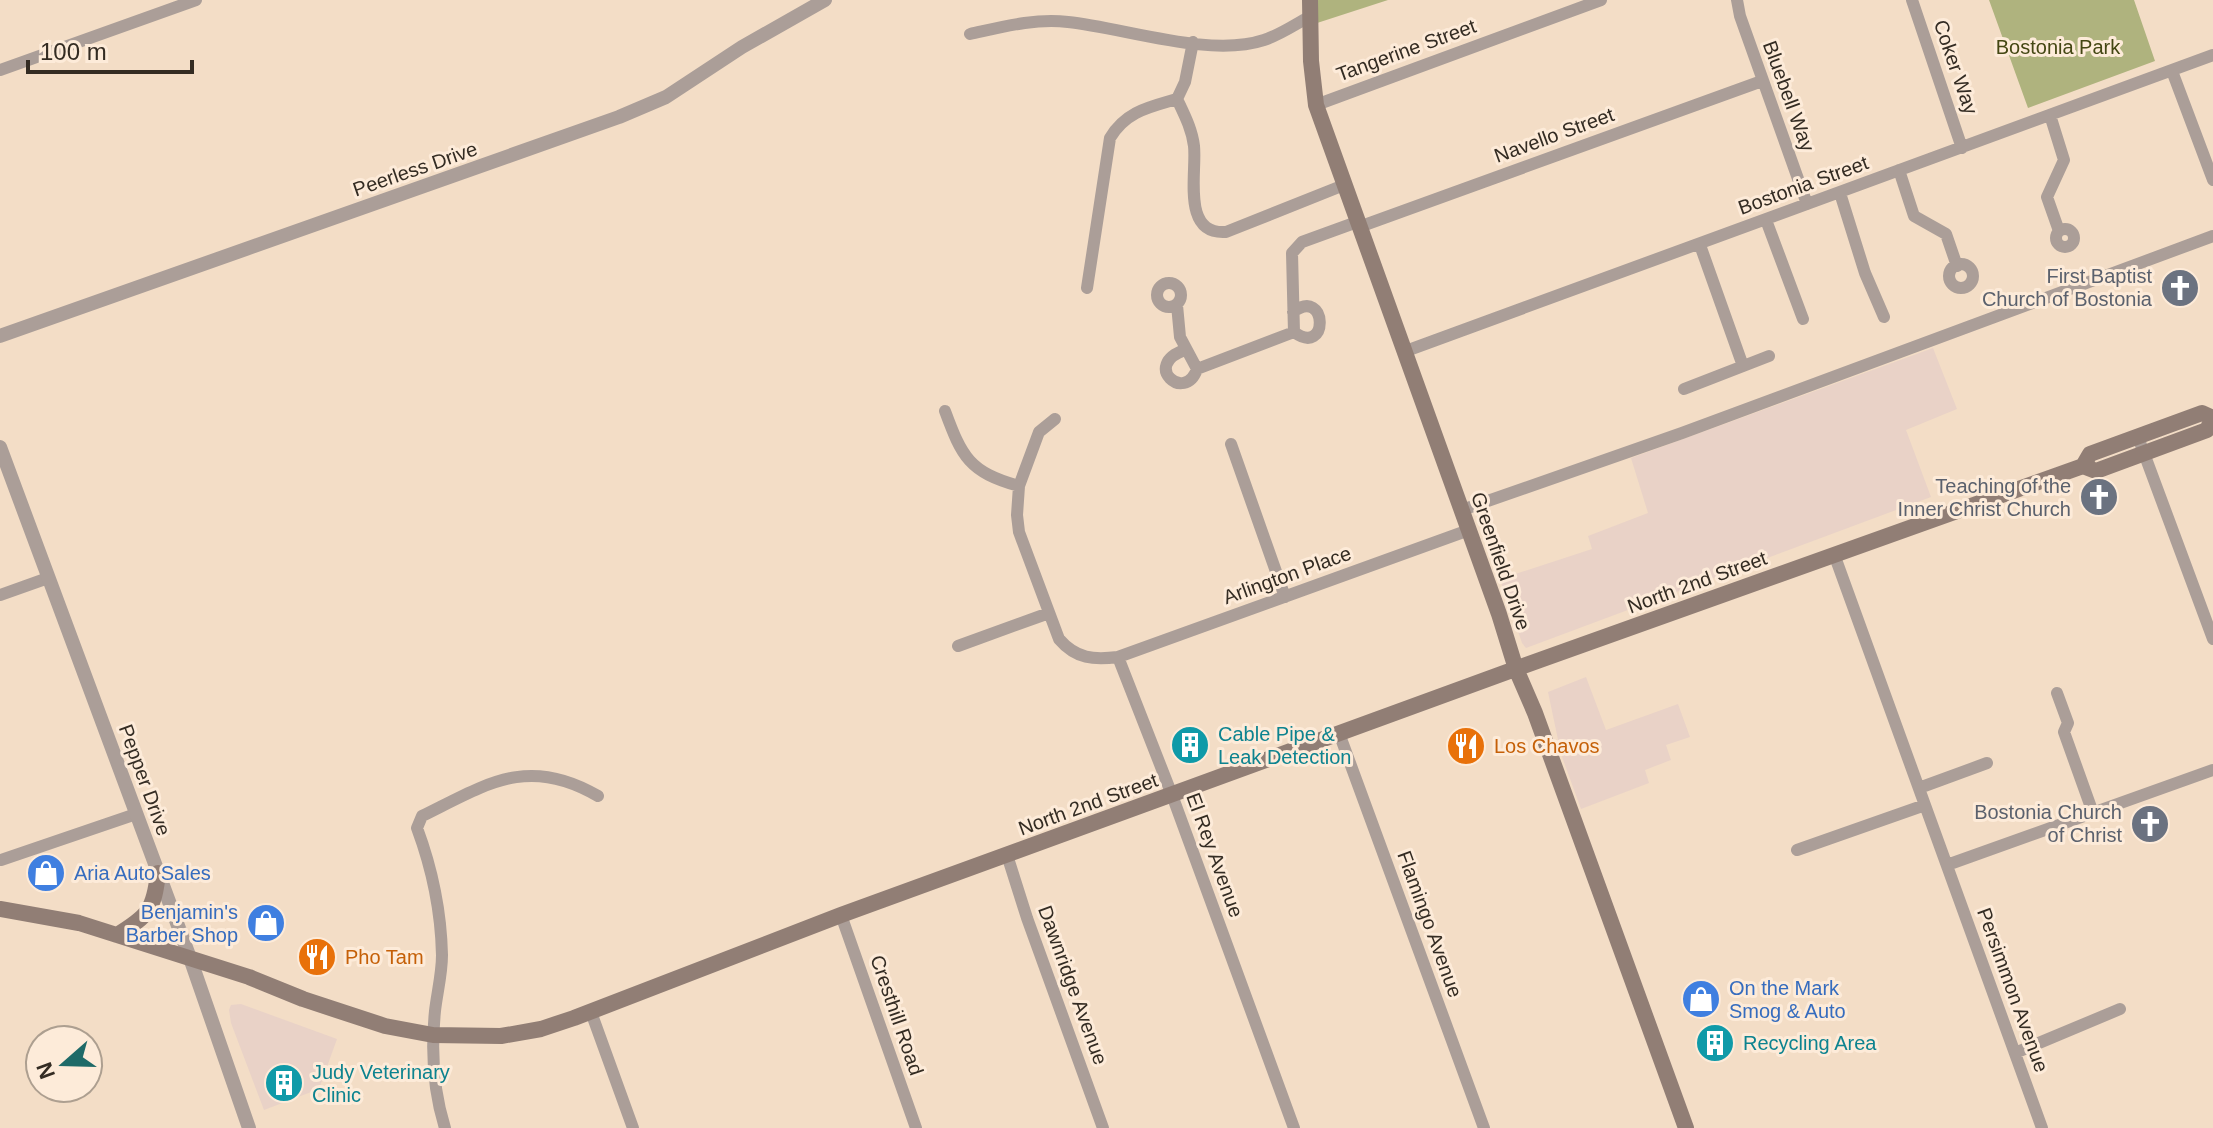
<svg xmlns="http://www.w3.org/2000/svg" width="2213" height="1128" viewBox="0 0 2213 1128" font-family="Helvetica,sans-serif">
<style>
.commercial{fill:#e9d2c7}
.green{fill:#afb37e}
.lines{fill:none;stroke-linecap:round;stroke-linejoin:round}
.minor{stroke:#ab9e98;stroke-width:12}
.tertiary{stroke:#ab9e98;stroke-width:14}
.secondary{stroke:#917e75;stroke-width:16}
.labels{text-anchor:middle;dominant-baseline:central;stroke-width:6;stroke-linejoin:round;paint-order:stroke}
.park-label{font-size:20px;fill:#444713;stroke:#fdebd9}
.street-label{font-size:20px;fill:#342c23;stroke:#fdebd9}
.worship-label{font-size:20px;fill:#5b616d;stroke:#fdebd9;text-anchor:end}
.culture-label{font-size:20px;fill:#0d838f;stroke:#fdebd9;text-anchor:start}
.food-label{font-size:20px;fill:#c56008;stroke:#fdebd9;text-anchor:start}
.shop-label{font-size:20px;fill:#366cbe;stroke:#fdebd9;text-anchor:start}
</style>
<rect width="100%" height="100%" fill="#f3ddc6"/>
<!-- commercial -->
<path class="commercial" d="M1933,348L1957,409L1906,430L1931,497L1526,648L1522,643L1500,579L1592,549L1588,536L1648,513L1631,458Z
M1586,677L1606,730L1678,704L1690,737L1666,745L1671,760L1645,770L1649,783L1581,809L1561,754L1548,692Z
M241,1004L337,1039L319,1089L264,1110L231,1023L229,1010L231,1005Z"/>
<!-- green -->
<path class="green" d="M1315,0H1388L1314,24Z
M1989,0H2134L2155,61L2028,108Z"/>
<g class="lines">
<!-- minor -->
<path class="minor" d="M1737,0L1740,16L1807,204
M1912,0L1962,148
M970,34C1002,27 1035,18 1068,22C1125,28 1210,58 1264,40C1280,35 1294,25 1309,17
M0,70L196,0
M2172,71L2213,180
M1177,99C1184,114 1192,129 1194,146C1197,173 1181,235 1226,232L1344,185
M1316,105L1601,0
M2050,115L2064,160L2047,197L2059,231
M1899,170L1914,216L1946,234L1957,266
M1840,193L1865,273L1884,317
M1766,220L1803,319
M1359,227L1762,81
M2056 238a9 9 0 1 1 18 0a9 9 0 1 1-18 0Z
M1700,245L1743,366
M1949 276a12 12 0 1 1 24 0a12 12 0 1 1-24 0Z
M1157 295a12 12 0 1 1 24 0a12 12 0 1 1-24 0Z
M1087,288L1110,138C1126,111 1150,107 1177,99L1185,82L1193,42
M1177,305L1180,337L1197,369L1294,332L1292,253L1302,242L1357,222
M1293,312C1328,286 1329,358 1294,332
M1185,350C1141,365 1185,404 1197,369
M1406,351L2213,55
M1684,389L1769,356
M945,411C962,457 969,472 1019,486
M1055,419L1039,432L1019,486L1017,515L1019,532L1059,639C1076,659 1094,660 1118,657L1469,530
M2138,437L2213,639
M1231,444L1285,597
M1462,510L1682,433L2213,236
M1834,554L2042,1128
M0,595L48,578
M958,646L1049,613
M1118,657L1172,795L1294,1128
M2057,693L2068,723L2064,732L2093,813
M1339,733L1484,1128
M1919,788L1987,763
M1797,850L1925,805
M1007,855L1027,918L1103,1128
M1,860L136,814
M1947,865L2213,770
M841,915L916,1128
M591,1012L633,1128
M2015,1053L2120,1009
M445,1128C433,1090 431,1051 435,1011C437,993 442,974 442,955C441,910 433,871 417,828L422,816C487,784 528,755 598,796"/>
<!-- tertiary -->
<path class="tertiary" d="M0,336L619,117L666,97L742,47L825,0
M0,447L190,958L249,1128"/>
<!-- secondary -->
<path class="secondary" d="M1310,0L1311,61L1316,105L1499,614L1516,669L1535,713L1686,1128
M2083,466L2096,471L2207,430L2212,419
M0,909L79,923L249,977L303,999L385,1026L433,1035L501,1036L541,1029L574,1018L841,915L1540,660L2083,466L2090,454L2202,413L2213,418
M117,935C148,916 154,910 158,873"/>
</g>
<!-- icons -->
<defs>
<symbol id="church-disc" viewBox="-11 -11 22 22"><circle r="9.5" fill="#6b7280" stroke="#fdebd9"/><path d="M-1.2-6h2.4v3.5h3.3v2.4h-3.3V6h-2.4V-.1h-3.3v-2.4h3.3Z" fill="#fff"/></symbol>
<symbol id="building-disc" viewBox="-11 -11 22 22"><circle r="9.5" fill="#0f9aa8" stroke="#fdebd9"/><path d="M-4-6H4V6H1V3H-1V6H-4ZM-2.5-4.3h1.7v1.8h-1.7ZM.8-4.3h1.7v1.8H.8ZM-2.5-1h1.7V.8h-1.7ZM.8-1h1.7V.8H.8Z" fill="#fff"/></symbol>
<symbol id="restaurant-disc" viewBox="-11 -11 22 22"><circle r="9.5" fill="#e8710a" stroke="#fdebd9"/><path d="M-5-6h1v4h1v-4h1v4h1v-4h1v5L-1.5 .5V6h-2V.5L-5-1ZM5-6V6H3V1.5H1.5Q1.5-4 5-6Z" fill="#fff"/></symbol>
<symbol id="shop-disc" viewBox="-11 -11 22 22"><circle r="9.5" fill="#3f7fe0" stroke="#fdebd9"/><path d="M-5-2.5h2.3a2.7 3.5 0 0 1 5.4 0H5L5.5 6h-11ZM-1.5-2.5h3a1.5 2.3 0 0 0-3 0Z" fill="#fff"/></symbol>
</defs>
<g fill-rule="evenodd">
<use href="#church-disc" x="2158" y="266" width="44" height="44"/>
<use href="#church-disc" x="2077" y="475" width="44" height="44"/>
<use href="#building-disc" x="1168" y="723" width="44" height="44"/>
<use href="#restaurant-disc" x="1444" y="724" width="44" height="44"/>
<use href="#church-disc" x="2128" y="802" width="44" height="44"/>
<use href="#shop-disc" x="24" y="851" width="44" height="44"/>
<use href="#shop-disc" x="244" y="901" width="44" height="44"/>
<use href="#restaurant-disc" x="295" y="935" width="44" height="44"/>
<use href="#shop-disc" x="1679" y="977" width="44" height="44"/>
<use href="#building-disc" x="1693" y="1021" width="44" height="44"/>
<use href="#building-disc" x="262" y="1061" width="44" height="44"/>
</g>
<g class="labels">
<!-- park labels -->
<g class="park-label">
<text x="2058" y="47">Bostonia Park</text>
</g>
<!-- street labels -->
<g class="street-label">
<text transform="translate(1406 50) rotate(-20)">Tangerine Street</text>
<text transform="translate(1956 67) rotate(71)">Coker Way</text>
<text transform="translate(1789 96) rotate(70)">Bluebell Way</text>
<text transform="translate(1554 135) rotate(-20)">Navello Street</text>
<text transform="translate(415 169) rotate(-19)">Peerless Drive</text>
<text transform="translate(1803 185) rotate(-20)">Bostonia Street</text>
<text transform="translate(1501 561) rotate(71)">Greenfield Drive</text>
<text transform="translate(1287 575) rotate(-20)">Arlington Place</text>
<text transform="translate(1697 582) rotate(-20)">North 2nd Street</text>
<text transform="translate(145 780) rotate(70)">Pepper Drive</text>
<text transform="translate(1088 804) rotate(-20)">North 2nd Street</text>
<text transform="translate(1215 855) rotate(70)">El Rey Avenue</text>
<text transform="translate(1430 924) rotate(70)">Flamingo Avenue</text>
<text transform="translate(1073 985) rotate(70)">Dawnridge Avenue</text>
<text transform="translate(2013 990) rotate(70)">Persimmon Avenue</text>
<text transform="translate(897 1015) rotate(71)">Cresthill Road</text>
</g>
<!-- worship labels -->
<g class="worship-label">
<text x="2152" y="276">First Baptist<tspan x="2152" dy="23">Church of Bostonia</tspan></text>
<text x="2071" y="486">Teaching of the<tspan x="2071" dy="23">Inner Christ Church</tspan></text>
<text x="2122" y="812">Bostonia Church<tspan x="2122" dy="23">of Christ</tspan></text>
</g>
<!-- culture labels -->
<g class="culture-label">
<text x="1218" y="734">Cable Pipe &amp;<tspan x="1218" dy="23">Leak Detection</tspan></text>
<text x="1743" y="1043">Recycling Area</text>
<text x="312" y="1072">Judy Veterinary<tspan x="312" dy="23">Clinic</tspan></text>
</g>
<!-- food labels -->
<g class="food-label">
<text x="1494" y="746">Los Chavos</text>
<text x="345" y="957">Pho Tam</text>
</g>
<!-- shop labels -->
<g class="shop-label">
<text x="74" y="873">Aria Auto Sales</text>
<text x="238" y="912" text-anchor="end">Benjamin's<tspan x="238" dy="23">Barber Shop</tspan></text>
<text x="1729" y="988">On the Mark<tspan x="1729" dy="23">Smog &amp; Auto</tspan></text>
</g>
</g>
<!-- north arrow -->
<g transform="translate(64 1064) rotate(250)"><circle r="38" fill="#fdebd9" stroke="#ad9f90" stroke-width="2"/>
<path d="M0-6L14 30L0 20L-14 30Z" fill="#1e6a68"/>
<text y="-12" font-size="22" font-weight="bold" text-anchor="middle" fill="#342c23">N</text>
</g>
<!-- scale -->
<path d="M28 60v12h164v-12" fill="none" stroke="#342c23" stroke-width="4"/>
<text x="40" y="60" font-size="24" fill="#342c23" stroke="#fdebd9" stroke-width="6" paint-order="stroke">100 m</text>
</svg>
